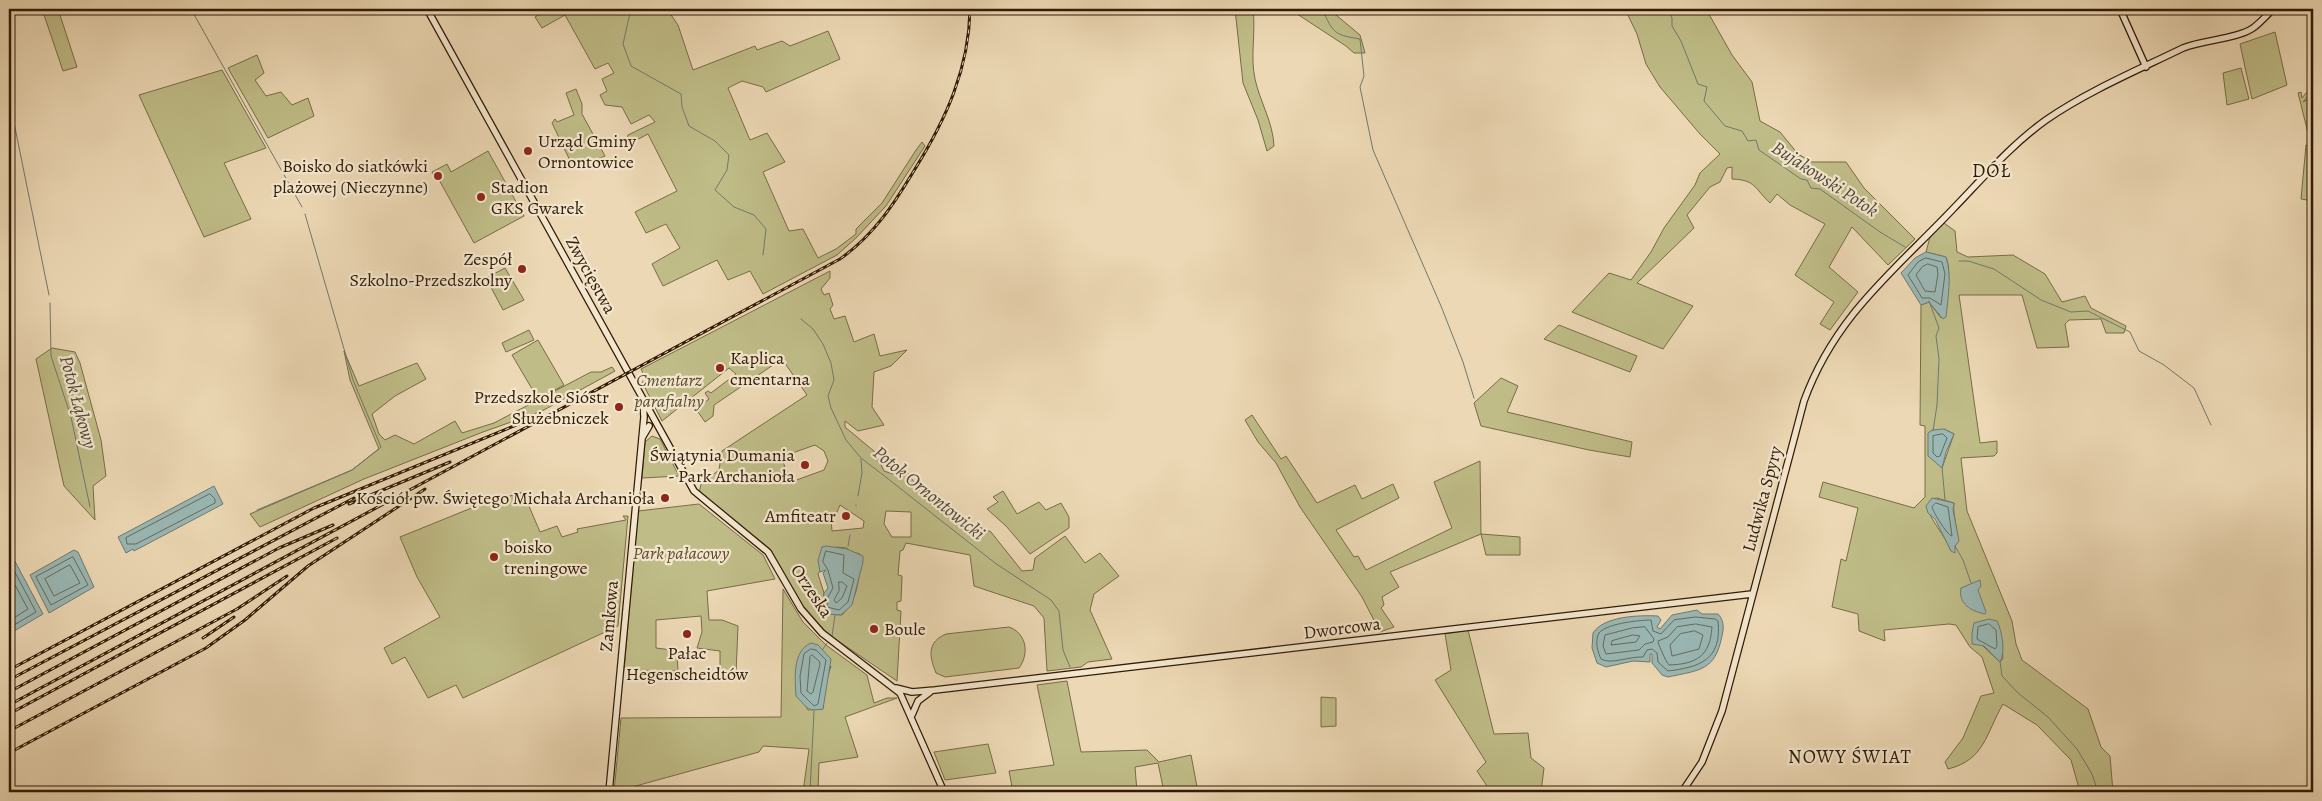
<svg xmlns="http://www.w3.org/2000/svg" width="2322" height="801" viewBox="0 0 2322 801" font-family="Alegreya,serif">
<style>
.green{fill:#bfbc87;stroke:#786c46;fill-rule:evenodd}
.water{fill:#9ab8b5;stroke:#70796f}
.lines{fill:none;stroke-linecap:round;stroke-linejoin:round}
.shore{stroke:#666a5d;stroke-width:1}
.stream{stroke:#70796f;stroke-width:1}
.secondary-casing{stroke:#311b05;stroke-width:8}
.secondary{stroke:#f3e6ce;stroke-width:5.5}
.rail-casing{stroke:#311b05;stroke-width:3}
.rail{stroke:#f3e6ce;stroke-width:1;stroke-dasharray:4;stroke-linecap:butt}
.poi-dot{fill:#8f2418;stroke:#f3e6ce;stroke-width:2}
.labels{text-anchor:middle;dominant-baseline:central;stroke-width:4.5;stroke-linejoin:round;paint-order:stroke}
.poi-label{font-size:18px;fill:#311b05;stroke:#f3e6ce;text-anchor:end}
.street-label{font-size:18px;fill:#311b05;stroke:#f3e6ce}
.park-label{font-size:18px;font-style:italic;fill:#5c4b2c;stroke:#f3e6ce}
.neighbourhood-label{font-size:19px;letter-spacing:1px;fill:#311b05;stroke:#f3e6ce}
.water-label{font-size:19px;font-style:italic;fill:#504a3a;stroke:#f3e6ce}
</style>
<rect width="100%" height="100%" fill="#ecd8b4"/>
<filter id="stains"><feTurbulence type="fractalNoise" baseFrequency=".004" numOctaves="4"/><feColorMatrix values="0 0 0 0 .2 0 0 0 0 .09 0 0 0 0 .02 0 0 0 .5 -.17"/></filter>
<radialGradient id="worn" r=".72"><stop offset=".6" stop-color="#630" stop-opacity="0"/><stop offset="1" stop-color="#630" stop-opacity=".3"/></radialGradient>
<!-- green -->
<path class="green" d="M42,9H58L77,67L63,71Z
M548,9H667L678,25L693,70L755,46L757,50L782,41L790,46L828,31L840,59L766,92L763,87L742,81L728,88L750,140L767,133L785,162L763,172L789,231L803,229L818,258L836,249L856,234V229L882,203L916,150L922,142L925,146L886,206L856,238L837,255L763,294L750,271L728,280L717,260L663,286L652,264L680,248L666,224L646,233L635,212L677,191L648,134L625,146L628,135L655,122L649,115L631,124L622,107L605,105L600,95L607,91L602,79L614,73L608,63L595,69L565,15L542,28L535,17Z
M1235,9H1253C1256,32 1250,56 1255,79C1260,102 1273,122 1274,146L1267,151L1258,120L1243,83Z
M1285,9H1329L1360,35L1365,53H1354L1346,46L1291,10Z
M1625,9H1706L1732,55L1752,82L1760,121L1780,132L1798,154L1812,162H1846L1864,188L1915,239L1888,265L1852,227L1829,267L1858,292L1830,330L1820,324L1834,302L1795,275L1825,224L1790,205L1777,194L1770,203C1754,188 1756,180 1732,179V167L1727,168L1720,182L1710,187L1687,215L1694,228L1637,283L1693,306L1663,349L1572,312L1609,273L1631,280L1651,252L1664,228L1695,185L1700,173L1720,154L1700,134L1660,87L1646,64L1637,34Z
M2275,32L2287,85L2252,99L2240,44Z
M257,55L264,73L255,80L266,96L281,92L292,105L308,98L314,116L268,138L228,68Z
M2241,68L2249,99L2227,105L2223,73Z
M222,70L266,148L224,163L251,219L204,237L139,95Z
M576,89L582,104V114L605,156L574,169L552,123L555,119L557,122L574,115L566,93Z
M2313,91L2303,102L2313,97V125L2308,123L2313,130L2309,128L2311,137H2309L2298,93L2301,92L2302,98L2306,93Z
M2306,145L2313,146V201L2301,199Z
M488,151L524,216L474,243L438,178L435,179L432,172L447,164L451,172Z
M1944,223L1955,231L1957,252L1968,257L2013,255L2045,274L2062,302L2085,296L2091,308L2126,326L2124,333H2106L2101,319L2069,320L2065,324L2069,347L2037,348L2022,295H1959L1980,443L1997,441V453L1994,456L1961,458L1967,511L2012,621L2016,644L2022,660L2088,709L2101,747L2110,756L2113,792H2080L2071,760L2037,725L2003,704C1986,733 1985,760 1948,769L1945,762L1963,738L1981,696L1994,693L1982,657L1970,647L1956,625L1949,624L1884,630L1885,641L1859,631L1858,614L1832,607L1841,559L1846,561L1858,508L1819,497L1823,482L1914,508L1925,497V426L1920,425L1921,305L1929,302L1941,318C1945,298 1953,276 1946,257L1926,252L1930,237ZM1944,429L1954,434L1942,468ZM1937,498L1954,503C1952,519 1963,537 1951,551C1946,536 1929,519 1927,506L1932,499ZM2001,640L2003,658L2000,662L1983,646Z
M505,268L524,300L503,310L486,278Z
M830,271V278L821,289L824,295L829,293L833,305L830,309L834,319L845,316L854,342L874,334L880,356L907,350L891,366L874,372L872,407L884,425L858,431L845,421V427L875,452L884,471L902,477L907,472L921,492L951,515L991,532L1022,571L1033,570L1035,558L1065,536L1085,563L1100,553L1119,576L1094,594L1090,610L1112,659L1088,662L1081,667L1047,671L1044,618L1034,606L974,586L970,555L906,543L903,550L900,551L898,575L902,576L901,601L897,602V610L901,611L897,681L822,630L802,606L771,550L699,493L701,484L719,470L722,451L807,395L782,359L714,405L713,416L705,422L696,409L709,399L705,393L708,391L711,393L736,374L729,368L662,421L642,382L646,380L641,369ZM815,445L824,451L828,461L824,470L791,482L781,457ZM840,505L864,521L863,528L832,531L831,519H834ZM886,511L911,512V537H892L884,524ZM836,547L847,548L848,551L860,554C859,578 859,598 842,615L827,614L822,608L824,593L818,574Z
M1559,325L1637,356L1630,372L1544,339Z
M529,330L534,340L506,352L502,343Z
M538,340L564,385L538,399L512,355Z
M52,348L75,352L80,363L101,440L106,476L93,486L95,520L64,486L36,359Z
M344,351L359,386L417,363L426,379L395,396L372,414L379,434L385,440L395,435L414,444L455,421L462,433L494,423L591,372H601L612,367L615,371L542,411L483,432L364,479L260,527L250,514L352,470L379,449L350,380Z
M1501,378L1518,386L1507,412L1632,442L1630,457L1589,450L1481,426L1474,403Z
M1252,415L1281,459L1286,456L1317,503L1355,485L1362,499L1393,484L1399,498L1336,530L1354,557L1358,556L1366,570L1452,528L1434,482L1480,461L1481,534L1520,537V555H1486L1481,534L1390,572L1399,587L1382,597L1384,605L1381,608L1394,627L1380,632L1362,597L1300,507L1276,463L1258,442L1245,420Z
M652,436L660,439L679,476L642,478L645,442Z
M1003,491L1017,514L1039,502L1046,510L1061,503L1069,517V528L1030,554L1006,526L987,509L998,502L993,497Z
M523,492L540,532L557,526L562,537L578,532L577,529L626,520L623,516H628L618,626L463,698L456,685L428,698L405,657L392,664L384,648L440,617L417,577L400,537L474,507Z
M699,504L763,555L775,579L707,591L709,620H722L738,626L736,674H720V651L697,648L702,632L701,616L656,620V648L672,650L677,655L678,671L624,670L638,511Z
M783,589L803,622L826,645L867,675L874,703L887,698H897L845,717L858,757L819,763L818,792H803L809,749L763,746L759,752L614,792L621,718L781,717ZM831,666L825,685L823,709L808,710L805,705Z
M1009,627C1026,633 1030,653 1019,668L945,677L936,673C929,656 927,642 946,634Z
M1468,630L1494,734L1528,733L1531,758L1544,768L1541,792H1491L1477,771L1486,762L1435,680L1451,670L1445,634Z
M1067,681L1081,752L1147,750L1159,762L1191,755L1198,792H1164L1158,763L1135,767L1137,792H1013L1009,771L1054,765L1037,685Z
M1321,697L1336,698V726L1321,727Z
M988,744L996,773L945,780L934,752Z"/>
<!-- water -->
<path class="water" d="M1926,252L1946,257C1952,276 1948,297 1946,317L1943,319L1929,302L1921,305L1901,273L1915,258Z
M1944,429L1954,434L1946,452L1942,468L1928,456V433L1932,430Z
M214,486L223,504L134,551L133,549L126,553L118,537Z
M1932,498L1954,503L1953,510L1959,541L1955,546V553L1951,551L1935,519L1928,513L1926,506Z
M826,546L847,549L863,556V562L852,605L841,615L827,614L822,609L824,593L828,588L823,573L826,570L820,572L818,560L822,547Z
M9,550L43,614L9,634Z
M74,550L78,552L94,587L49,613L30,575Z
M1980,580L1981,586L1978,590L1986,612L1985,614C1971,611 1958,604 1961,588Z
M1697,610L1702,614H1718C1724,620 1724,628 1722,636C1715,671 1700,670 1668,677L1662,675L1652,663V654H1650V662L1633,661L1606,667L1597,663L1592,648L1593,633C1604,616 1639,615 1658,616L1661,620L1657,627L1660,629L1672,615Z
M1989,619L1997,621C2002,631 2006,652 2000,662L1984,646L1972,644V633L1974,623Z
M811,643L818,645L831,659L823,709C806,712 807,707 796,696C795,679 792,651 811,643Z"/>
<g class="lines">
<!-- shore -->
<path class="shore" d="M1926,258L1942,262L1945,274L1941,305L1930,298H1922L1908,275L1918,262Z
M1928,264L1937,267L1938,274L1935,292L1925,291L1916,275L1922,267Z
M1943,434L1947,438L1940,456L1937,457L1933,453V436Z
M210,494L215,499V503L136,544H127L126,538Z
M1936,503L1948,507L1952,536C1947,535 1933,512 1932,507Z
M826,551L844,555L843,573L854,579L848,602L839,610L827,607L828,597L833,588L828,570L823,562Z
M73,557L88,585L51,605L36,577Z
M9,561L36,612L9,628
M70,565L80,583L54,596L45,579Z
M9,574L28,609L9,621
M839,582H842L847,586L842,598L836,603L834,600L839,591Z
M1696,617L1715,619L1718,621C1722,660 1700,667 1668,671L1658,662L1657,653L1652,649L1647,650L1643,657C1630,656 1611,665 1601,659C1598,652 1595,644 1598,635C1601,624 1640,620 1651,620L1653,631L1661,634L1674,620Z
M1696,624L1712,627C1710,656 1697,664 1669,665C1666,662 1658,644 1658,641L1668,637L1677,627Z
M1989,624L1996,630L1997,646L1995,649L1977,639L1978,627Z
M1645,627L1654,639L1653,642L1645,644L1639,650L1606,654L1603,646L1605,635L1632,628Z
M1695,631L1703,635L1699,649L1672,656L1670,645L1680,634Z
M1633,635L1640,636L1636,642L1611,645L1612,641Z
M811,649L816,650L826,660L818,704L814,706L801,693L800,676L804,654Z
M812,655L819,661L820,664L813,692L811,694L807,691L810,657Z"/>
<!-- stream -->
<path class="stream" d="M191,9L302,207
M626,9L630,13L623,44L631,66L681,94L682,107L689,126L715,141L729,155L727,170L715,190L734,207L754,215L766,229L763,255
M1309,9L1324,13C1334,35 1337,35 1360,39L1364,76L1360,87L1373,150L1441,306L1463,362L1474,398
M1668,9L1672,18V26L1681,41L1698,84L1707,87L1704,101L1725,126L1742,131L1748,141L1756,140L1759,150L1801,179L1807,180L1811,188L1820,189L1880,232L1905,247
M9,98L49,295
M1959,261H1968L1994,269L2041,300L2071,312L2088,311L2130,332L2139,351L2164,365L2194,388L2211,425
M1929,301L1939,328L1936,336L1939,359L1937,405L1933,431
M50,303L51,356L71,417L90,507
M801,319L813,329L823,344L831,363L834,380L828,396L831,408L846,440L861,458L887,478L995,563L1051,600L1059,611L1063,650L1070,667
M1942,467L1945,500
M858,496L862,473L861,459
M856,506V505
M257,510L352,470L381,447L353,380L305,214
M848,546L850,535
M1955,546L1963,560L1971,583
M832,636L835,615
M823,649L827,643
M2000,661L2002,676L2018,693L2048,717L2077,749L2092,774L2098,792
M810,792L814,711"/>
<defs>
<path id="secondary" d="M427,9L694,491L768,552L801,609L822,633L900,693L944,792
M2120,9L2146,67
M642,438L649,426
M896,688L912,692L935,690L1752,594
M912,715L918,701L930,692
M609,792L644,417L643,401
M1682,792L1702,762L1722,711L1804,401C1835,316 1893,272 1953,209C1983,178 2011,145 2046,120C2088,91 2138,70 2183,48C2203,40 2237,39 2253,28C2260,23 2267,15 2273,9"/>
</defs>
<!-- secondary casing -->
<use href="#secondary" class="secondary-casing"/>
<!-- secondary -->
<use href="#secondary" class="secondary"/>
<defs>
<path id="rail" d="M349,504L450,462
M203,638L234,617
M9,670L314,508L531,419
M9,680L354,498
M9,692L279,548L333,525
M9,705L840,259C874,235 894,204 915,169C946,119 969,69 970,9
M9,714L337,538
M9,731L237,609L287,576
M9,753L206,648L245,620L308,566L425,489"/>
</defs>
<!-- rail casing -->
<use href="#rail" class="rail-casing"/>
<!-- rail -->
<use href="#rail" class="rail"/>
</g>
<!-- markers -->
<g class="poi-dot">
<circle cx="528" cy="151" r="5"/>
<circle cx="438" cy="176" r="5"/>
<circle cx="481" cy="197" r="5"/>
<circle cx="522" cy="269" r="5"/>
<circle cx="720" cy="368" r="5"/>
<circle cx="619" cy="407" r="5"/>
<circle cx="805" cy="465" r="5"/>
<circle cx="665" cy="498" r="5"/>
<circle cx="846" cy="516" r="5"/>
<circle cx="494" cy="557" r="5"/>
<circle cx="874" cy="629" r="5"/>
<circle cx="687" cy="634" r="5"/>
</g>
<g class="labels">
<!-- poi labels -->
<g class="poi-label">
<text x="538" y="141" text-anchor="start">Urząd Gminy<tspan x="538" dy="21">Ornontowice</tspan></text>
<text x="428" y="166">Boisko do siatkówki<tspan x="428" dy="21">plażowej (Nieczynne)</tspan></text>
<text x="491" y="187" text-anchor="start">Stadion<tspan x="491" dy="21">GKS Gwarek</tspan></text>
<text x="512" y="259">Zespół<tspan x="512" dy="21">Szkolno-Przedszkolny</tspan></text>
<text x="730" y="358" text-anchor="start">Kaplica<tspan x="730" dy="21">cmentarna</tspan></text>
<text x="609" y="397">Przedszkole Sióstr<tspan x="609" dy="21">Służebniczek</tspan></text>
<text x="795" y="455">Świątynia Dumania<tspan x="795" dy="21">- Park Archanioła</tspan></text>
<text x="655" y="498">Kościół pw. Świętego Michała Archanioła</text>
<text x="836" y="516">Amfiteatr</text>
<text x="504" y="547" text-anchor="start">boisko<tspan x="504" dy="21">treningowe</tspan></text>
<text x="884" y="629" text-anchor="start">Boule</text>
<text x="687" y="653" text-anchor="middle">Pałac<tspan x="687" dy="21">Hegenscheidtów</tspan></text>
</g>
<!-- street labels -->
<g class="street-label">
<text transform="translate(591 275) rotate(61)">Zwycięstwa</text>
<text transform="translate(1762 499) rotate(-75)">Ludwika Spyry</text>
<text transform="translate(812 591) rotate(56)">Orzeska</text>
<text transform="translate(609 616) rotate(-85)">Zamkowa</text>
<text transform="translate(1342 628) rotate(-7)">Dworcowa</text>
</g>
<!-- park labels -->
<g class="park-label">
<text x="669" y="380">Cmentarz<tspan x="669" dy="21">parafialny</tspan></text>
<text x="681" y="553">Park pałacowy</text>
</g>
<!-- neighbourhood labels -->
<g class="neighbourhood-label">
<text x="1992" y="171">DÓŁ</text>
<text x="1850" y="757">NOWY ŚWIAT</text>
</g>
<!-- water labels -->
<g class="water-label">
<text transform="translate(1825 179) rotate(33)">Bujakowski Potok</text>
<text transform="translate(78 402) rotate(75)">Potok Łąkowy</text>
<text transform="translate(929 493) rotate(39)">Potok Ornontowicki</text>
</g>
</g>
<!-- margin -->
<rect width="2322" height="801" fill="none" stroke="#ecd8b4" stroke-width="30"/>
<rect x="10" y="10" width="2302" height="781" fill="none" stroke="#311b05" stroke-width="2.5"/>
<rect x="15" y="15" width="2292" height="771" fill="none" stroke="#311b05"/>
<rect width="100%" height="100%" filter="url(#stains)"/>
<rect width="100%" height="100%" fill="url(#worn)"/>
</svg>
